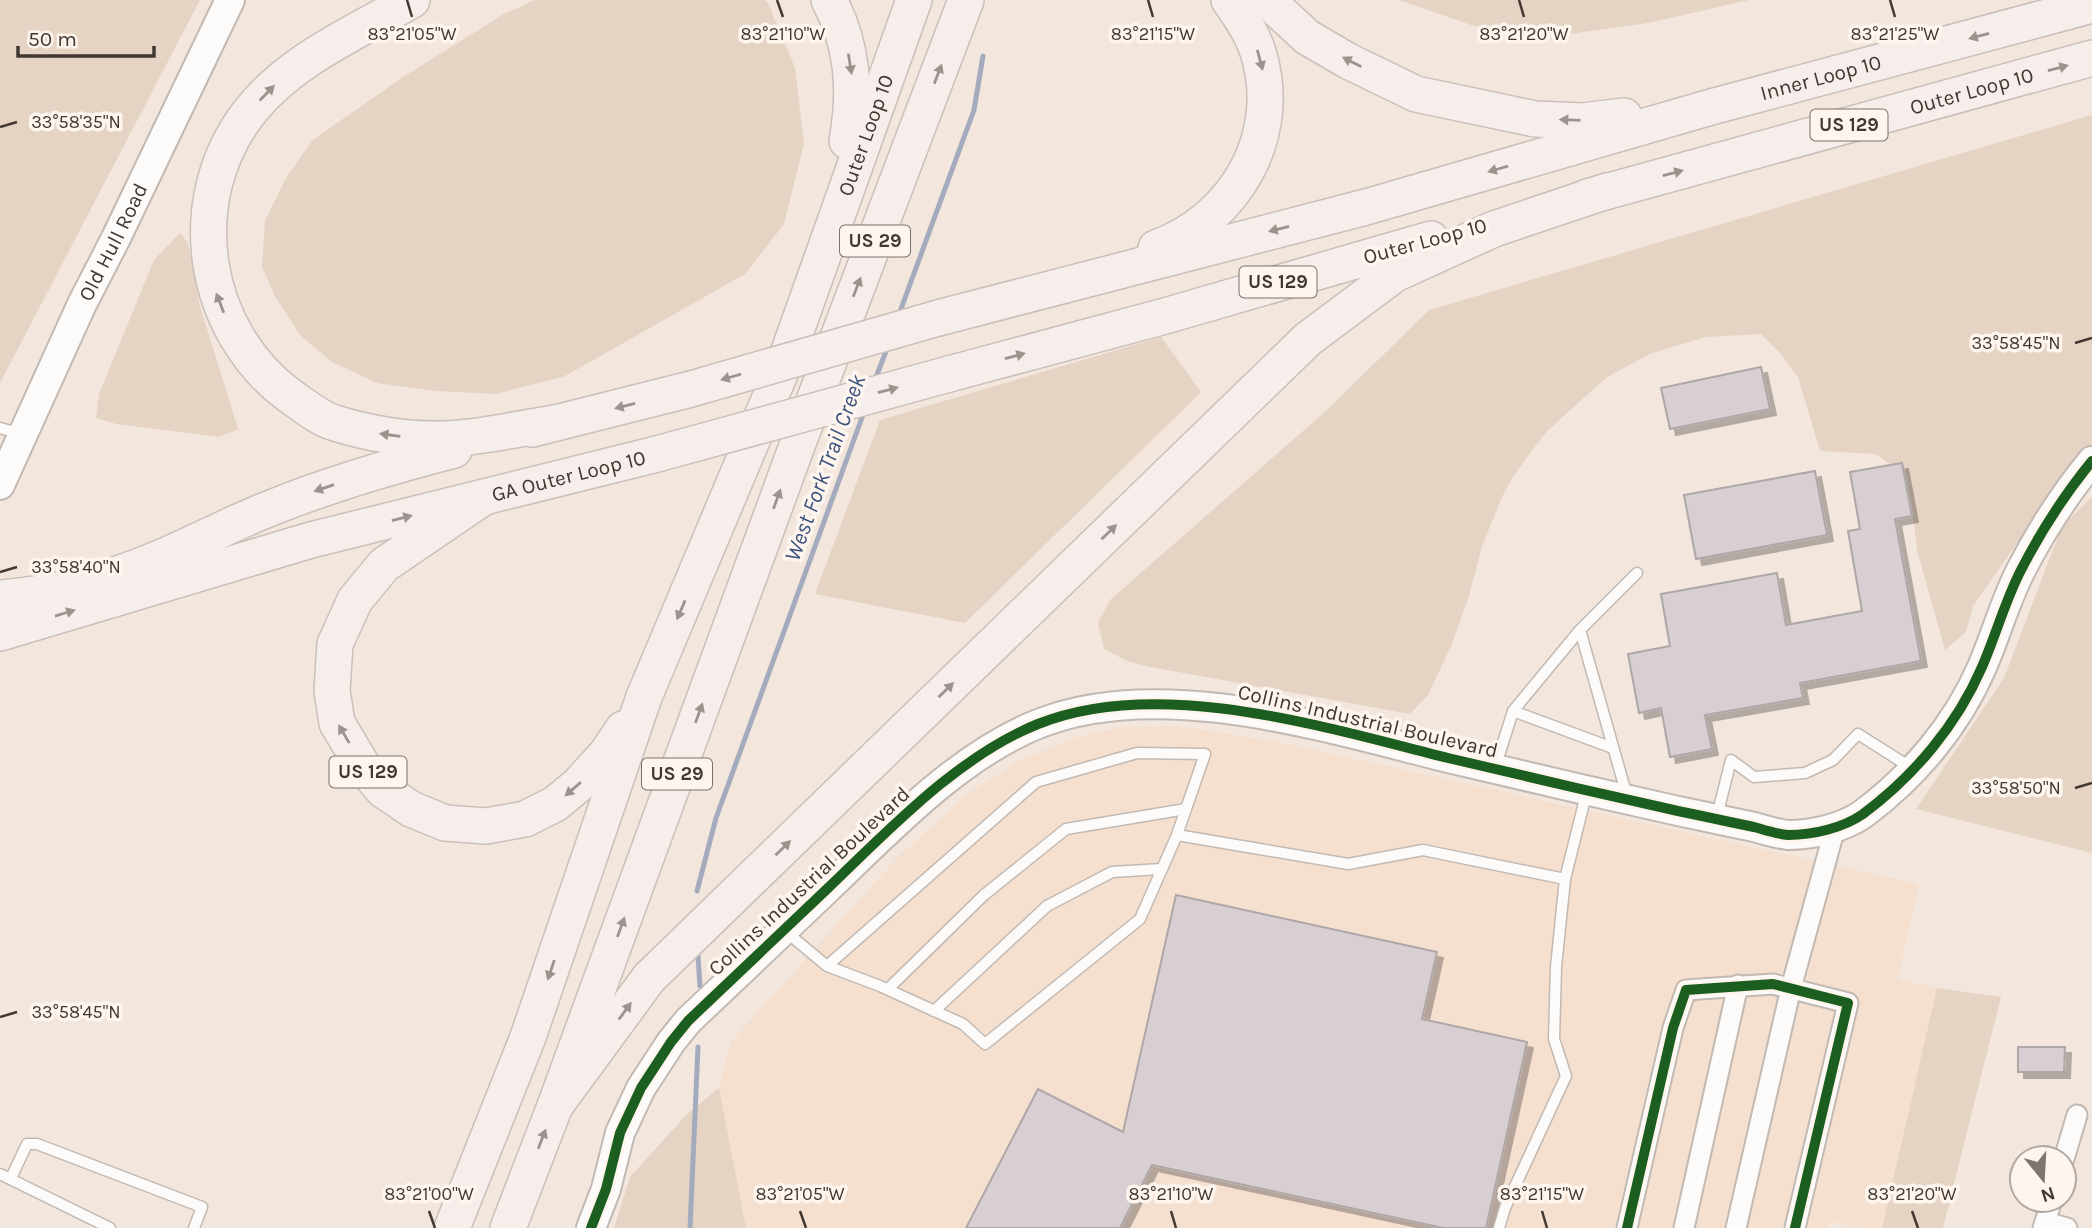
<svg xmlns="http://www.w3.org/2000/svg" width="2092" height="1228" viewBox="0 0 2092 1228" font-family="Karla,sans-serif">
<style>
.built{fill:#f5e0d0}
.green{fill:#e5d3c4}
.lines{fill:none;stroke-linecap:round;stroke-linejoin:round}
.stream{stroke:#a4abbc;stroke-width:5}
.building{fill:#d7cfd1;stroke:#aea7a7;stroke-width:2;filter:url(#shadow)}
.lane-casing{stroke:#c2b9b2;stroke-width:13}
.street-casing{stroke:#c2b9b2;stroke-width:23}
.secondary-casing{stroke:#c2b9b2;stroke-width:32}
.highway-casing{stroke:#cbbfba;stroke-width:38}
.lane{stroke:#fdfbfa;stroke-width:10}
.street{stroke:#fdfbfa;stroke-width:19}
.secondary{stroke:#fdfbfa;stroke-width:28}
.highway{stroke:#f5eeeb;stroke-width:35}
.highway-bridge-casing{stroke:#cbbfba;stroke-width:38;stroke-linecap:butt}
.highway-bridge{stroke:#f5eeeb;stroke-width:35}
.cycleway-casing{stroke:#fef5ee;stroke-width:15}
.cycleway{stroke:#1b5e20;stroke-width:10}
.oneway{fill:#9a938e}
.ticks{fill:none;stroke:#403831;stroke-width:2.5}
.labels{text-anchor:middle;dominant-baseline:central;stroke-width:7;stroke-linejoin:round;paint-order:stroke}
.shield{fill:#fef5ee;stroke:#79716a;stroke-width:2}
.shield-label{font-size:19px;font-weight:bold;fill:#403831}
.street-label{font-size:21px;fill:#403831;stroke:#fef5ee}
.water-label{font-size:23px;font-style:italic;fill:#3d537e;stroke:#fef5ee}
.ticks-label{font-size:18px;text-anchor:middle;fill:#403831;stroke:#fef5ee;stroke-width:7;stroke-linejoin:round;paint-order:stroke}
</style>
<defs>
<filter id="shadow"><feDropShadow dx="6" dy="6" stdDeviation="0" flood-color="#0004"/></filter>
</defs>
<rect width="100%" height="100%" fill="#f2e6dd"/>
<!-- built -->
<path class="built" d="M1179,726L1274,741L1919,884L1898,979L1937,988L1882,1228H1859L1829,1221L1827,1228H746L719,1088L730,1043L898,857L970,792L1017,762L1076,737L1122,727Z"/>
<!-- green -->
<path class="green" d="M0,0H200L0,383Z
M535,0H764L768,3L795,68L804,144L784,224L745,274L565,376L496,394L436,391L377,383L332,362L300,335L275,296L262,267L265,221L286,178L313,140L400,79L504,14Z
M1399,0H1749L1648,23L1562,35L1474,26Z
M2092,115V443L2045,503L1973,606L1966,632L1945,650L1917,550L1914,523L1898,470L1876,454L1820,451L1798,377L1781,354L1761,334L1706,337L1652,353L1607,377L1546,432L1514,475L1502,497L1482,546L1469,596L1451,646L1428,695L1410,714L1151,667L1127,661L1104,649L1098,623L1110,600L1327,410L1429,310Z
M180,233L188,243L200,306L238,429L219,437L116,424L96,418L99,394L154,260Z
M1161,337L1201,392L965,623L815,594L880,420Z
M2092,497V853L1916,809L2004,678L2062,526Z
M1937,988L2001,997L1943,1228H1882Z
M719,1088L746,1228H614L630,1177L687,1114Z"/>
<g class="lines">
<!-- stream -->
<path class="stream" d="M898,317L974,110L983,56
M875,380L888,346
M697,891L716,818L864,412
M698,956L700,986
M690,1228L698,1047"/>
</g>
<!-- building -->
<path class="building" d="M1761,367L1770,409L1670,429L1661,388Z
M1902,463L1912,516L1895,519L1921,661L1800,683L1803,698L1705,715L1712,749L1670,757L1661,708L1639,713L1628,654L1670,646L1661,594L1777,573L1786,625L1862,611L1848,531L1860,529L1850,472Z
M1815,471L1827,535L1696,559L1684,495Z
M1176,895L1437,952L1422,1019L1527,1042L1486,1228H1443L1152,1165L1120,1228H966L1038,1089L1123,1132Z
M2018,1047H2065L2064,1072H2018Z"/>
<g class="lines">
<defs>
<path id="lane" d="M0,428L19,433
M1513,711L1613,748
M1496,765L1513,711L1580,630
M1627,796L1580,630L1637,573
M1717,816L1731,760L1754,777L1805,773L1833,760L1858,734L1910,767
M785,931L827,966L1036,782L1137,753L1205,754L1177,835L1348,864L1423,850L1565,879
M827,966L880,986L963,1024L985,1044L1140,919L1177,835
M888,989L984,895L1066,829L1186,809
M934,1011L1047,906L1112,872L1161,869
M0,1174L110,1228
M11,1178L27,1144H37L202,1207L194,1228
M1499,1228L1505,1208L1566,1076L1554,1039L1556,967L1565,879L1587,791"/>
<path id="street" d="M2064,1159L2077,1115
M2045,1222L2067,1228
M1627,1228L1673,1028L1686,990L1773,984L1848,1003L1795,1228
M1684,1228L1738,985
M1736,1228L1791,988L1835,828
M2043,1228L2052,1200"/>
<g id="secondary">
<path id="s1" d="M0,485L82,304L116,238L230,0"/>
<path d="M591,1228L606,1189L620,1133L641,1088L671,1042L688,1021C734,977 781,933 827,889C889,830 958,756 1038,724C1159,675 1327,728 1448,758C1525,776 1601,794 1678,811C1703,816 1729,822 1754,827C1765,830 1777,834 1788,835C1813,835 1843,828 1863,814C1914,776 1957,725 1982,667C1996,635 2005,601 2021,570C2041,531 2065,494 2092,461"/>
</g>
<g id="highway">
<path d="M412,0C355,33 288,61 248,114C181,202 202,331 290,396C305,406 318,418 335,423C370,434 409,440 445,439C480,438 520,428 555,423"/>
<path d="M829,0C853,45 856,91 847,141"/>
<path d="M1267,0L1307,37L1348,61L1416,94L1535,119L1582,121L1624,116"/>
<path id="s2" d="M1587,197L2092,58"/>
<path d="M1156,248C1236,219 1284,135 1258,52C1252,33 1240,16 1229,0"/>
<path id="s3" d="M938,318L1366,207L1711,107L2092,5"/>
<path d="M949,374L1165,316L1431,239"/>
<path d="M532,429L691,389"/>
<path d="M481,499L384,565L355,600L335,644L332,691L337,723L362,765L383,790L411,809L445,823L486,826L525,819L555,804L578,785L607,753L623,729"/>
<path d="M0,598C52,594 107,580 155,560C194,544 232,523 271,508C330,484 392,466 454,450"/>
<path id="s4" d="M0,633L311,540L657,454"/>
<path d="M555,1106L649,978L1308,339L1395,274L1494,229L1607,191"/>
<path id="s5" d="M452,1228L528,1037L644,697L785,362L914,0"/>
<path d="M508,1228L555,1106L798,443L966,0"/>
</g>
</defs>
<!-- lane casing -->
<use href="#lane" class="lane-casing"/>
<!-- street casing -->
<use href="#street" class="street-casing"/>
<!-- secondary casing -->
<use href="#secondary" class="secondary-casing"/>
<!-- highway casing -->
<use href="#highway" class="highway-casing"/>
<!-- lane -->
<use href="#lane" class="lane"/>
<!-- street -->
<use href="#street" class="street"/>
<!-- secondary -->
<use href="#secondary" class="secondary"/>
<!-- highway -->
<use href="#highway" class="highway"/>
<defs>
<path id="highway-bridge" d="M691,389L938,318
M657,454L949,374"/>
</defs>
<!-- highway-bridge casing -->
<use href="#highway-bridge" class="highway-bridge-casing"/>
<!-- highway-bridge -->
<use href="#highway-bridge" class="highway-bridge"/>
<defs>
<path id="cycleway" d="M591,1228L606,1189L620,1133L641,1088L671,1042L688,1021C734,977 781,933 827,889C889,830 958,756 1038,724C1159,675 1327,728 1448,758C1525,776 1601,794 1678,811C1703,816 1729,822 1754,827C1765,830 1777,834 1788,835C1813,835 1843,828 1863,814C1914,776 1957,725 1982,667C1996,635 2005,601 2021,570C2041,531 2065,494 2092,461
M1627,1228L1673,1028L1686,990L1773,984L1848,1003L1795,1228"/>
</defs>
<!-- cycleway casing -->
<use href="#cycleway" class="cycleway-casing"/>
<!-- cycleway -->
<use href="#cycleway" class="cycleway"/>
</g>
<!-- one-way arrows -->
<defs><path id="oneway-solid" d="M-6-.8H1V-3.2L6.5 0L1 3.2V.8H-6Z" transform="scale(1.75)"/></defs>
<g class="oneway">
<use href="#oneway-solid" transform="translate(1979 36) rotate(165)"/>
<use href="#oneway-solid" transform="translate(1260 60) rotate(75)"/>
<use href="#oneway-solid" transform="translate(1352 62) rotate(-153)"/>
<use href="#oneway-solid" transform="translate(850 64) rotate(81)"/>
<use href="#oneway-solid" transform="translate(2058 68) rotate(-15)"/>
<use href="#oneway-solid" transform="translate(938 74) rotate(-69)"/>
<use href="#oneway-solid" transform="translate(267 93) rotate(-46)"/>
<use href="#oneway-solid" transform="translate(1570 120) rotate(-178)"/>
<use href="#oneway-solid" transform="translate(1498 169) rotate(164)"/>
<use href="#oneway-solid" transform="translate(1673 173) rotate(-15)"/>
<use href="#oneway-solid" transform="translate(1279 229) rotate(166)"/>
<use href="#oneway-solid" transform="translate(857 287) rotate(-69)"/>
<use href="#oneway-solid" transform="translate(220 303) rotate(-111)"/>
<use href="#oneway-solid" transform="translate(1015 356) rotate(-15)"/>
<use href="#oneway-solid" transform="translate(731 377) rotate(164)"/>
<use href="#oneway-solid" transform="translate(888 390) rotate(-15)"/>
<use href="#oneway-solid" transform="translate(625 406) rotate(166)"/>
<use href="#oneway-solid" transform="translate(390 435) rotate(-172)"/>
<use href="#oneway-solid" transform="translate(324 488) rotate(161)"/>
<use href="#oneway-solid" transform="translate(777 499) rotate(-70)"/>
<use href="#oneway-solid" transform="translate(402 518) rotate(-14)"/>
<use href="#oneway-solid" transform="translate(1109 532) rotate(-44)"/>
<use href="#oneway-solid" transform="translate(681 610) rotate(113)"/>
<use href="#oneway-solid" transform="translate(65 613) rotate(-17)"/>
<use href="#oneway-solid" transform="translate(946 690) rotate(-44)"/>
<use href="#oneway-solid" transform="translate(699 713) rotate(-70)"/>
<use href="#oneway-solid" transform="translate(344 734) rotate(-120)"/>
<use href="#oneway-solid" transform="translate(573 789) rotate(139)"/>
<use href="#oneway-solid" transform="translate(783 848) rotate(-44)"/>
<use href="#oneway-solid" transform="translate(621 927) rotate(-70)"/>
<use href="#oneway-solid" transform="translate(551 970) rotate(109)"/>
<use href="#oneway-solid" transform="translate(625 1011) rotate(-54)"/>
<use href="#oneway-solid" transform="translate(542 1139) rotate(-69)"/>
</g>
<!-- ticks -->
<path class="ticks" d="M407,0L412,17M777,0L783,17M1148,0L1153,17M1519,0L1524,17M1890,0L1895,17M0,127L17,122M2075,343L2092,338M0,572L17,567M2075,788L2092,783M0,1017L17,1012M429,1211L435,1228M800,1211L806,1228M1171,1211L1176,1228M1542,1211L1547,1228M1912,1211L1918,1228"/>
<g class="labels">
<!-- shield labels -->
<g class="shield">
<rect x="1810.5" y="109.5" width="77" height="31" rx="5"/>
<rect x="840" y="225.5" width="70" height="31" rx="5"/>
<rect x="1239.5" y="266.5" width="77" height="31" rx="5"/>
<rect x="329.5" y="756.5" width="77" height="31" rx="5"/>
<rect x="642" y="758.5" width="70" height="31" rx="5"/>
</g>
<g class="shield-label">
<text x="1849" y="125">US 129</text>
<text x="875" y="241">US 29</text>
<text x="1278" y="282">US 129</text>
<text x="368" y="772">US 129</text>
<text x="677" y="774">US 29</text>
</g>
<!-- street labels -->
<g class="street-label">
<text stroke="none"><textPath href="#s3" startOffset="915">Inner Loop 10</textPath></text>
<text stroke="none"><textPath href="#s2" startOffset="399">Outer Loop 10</textPath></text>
<text stroke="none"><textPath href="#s5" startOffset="1169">Outer Loop 10</textPath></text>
<text transform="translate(1425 241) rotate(-15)">Outer Loop 10</text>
<text stroke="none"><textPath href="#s1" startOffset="268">Old Hull Road</textPath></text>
<text stroke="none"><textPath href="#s4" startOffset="590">GA Outer Loop 10</textPath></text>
<text transform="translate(1368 721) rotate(13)">Collins Industrial Boulevard</text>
<text transform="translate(809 881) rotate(-43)">Collins Industrial Boulevard</text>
</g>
<!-- water labels -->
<g class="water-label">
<text transform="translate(825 468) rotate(-70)">West Fork Trail Creek</text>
</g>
</g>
<g class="ticks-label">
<text x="412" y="40">83°21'05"W</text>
<text x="783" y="40">83°21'10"W</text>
<text x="1153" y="40">83°21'15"W</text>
<text x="1524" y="40">83°21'20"W</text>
<text x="1895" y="40">83°21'25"W</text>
<text x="76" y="128">33°58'35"N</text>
<text x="2016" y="349">33°58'45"N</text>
<text x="76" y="573">33°58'40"N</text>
<text x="2016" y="794">33°58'50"N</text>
<text x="76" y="1018">33°58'45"N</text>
<text x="429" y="1200">83°21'00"W</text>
<text x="800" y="1200">83°21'05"W</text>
<text x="1171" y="1200">83°21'10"W</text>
<text x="1542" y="1200">83°21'15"W</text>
<text x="1912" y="1200">83°21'20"W</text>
</g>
<!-- north arrow -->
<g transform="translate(2043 1179) rotate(162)"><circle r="33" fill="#fef5ee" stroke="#b2a9a2" stroke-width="2"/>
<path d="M0-5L12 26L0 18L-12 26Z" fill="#7e756d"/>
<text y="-10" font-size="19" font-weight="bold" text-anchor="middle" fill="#403831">N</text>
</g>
<!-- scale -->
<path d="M18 46v10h136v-10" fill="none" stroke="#403831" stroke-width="3.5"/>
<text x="28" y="46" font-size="21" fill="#403831" stroke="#fef5ee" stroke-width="5" paint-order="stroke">50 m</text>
</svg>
